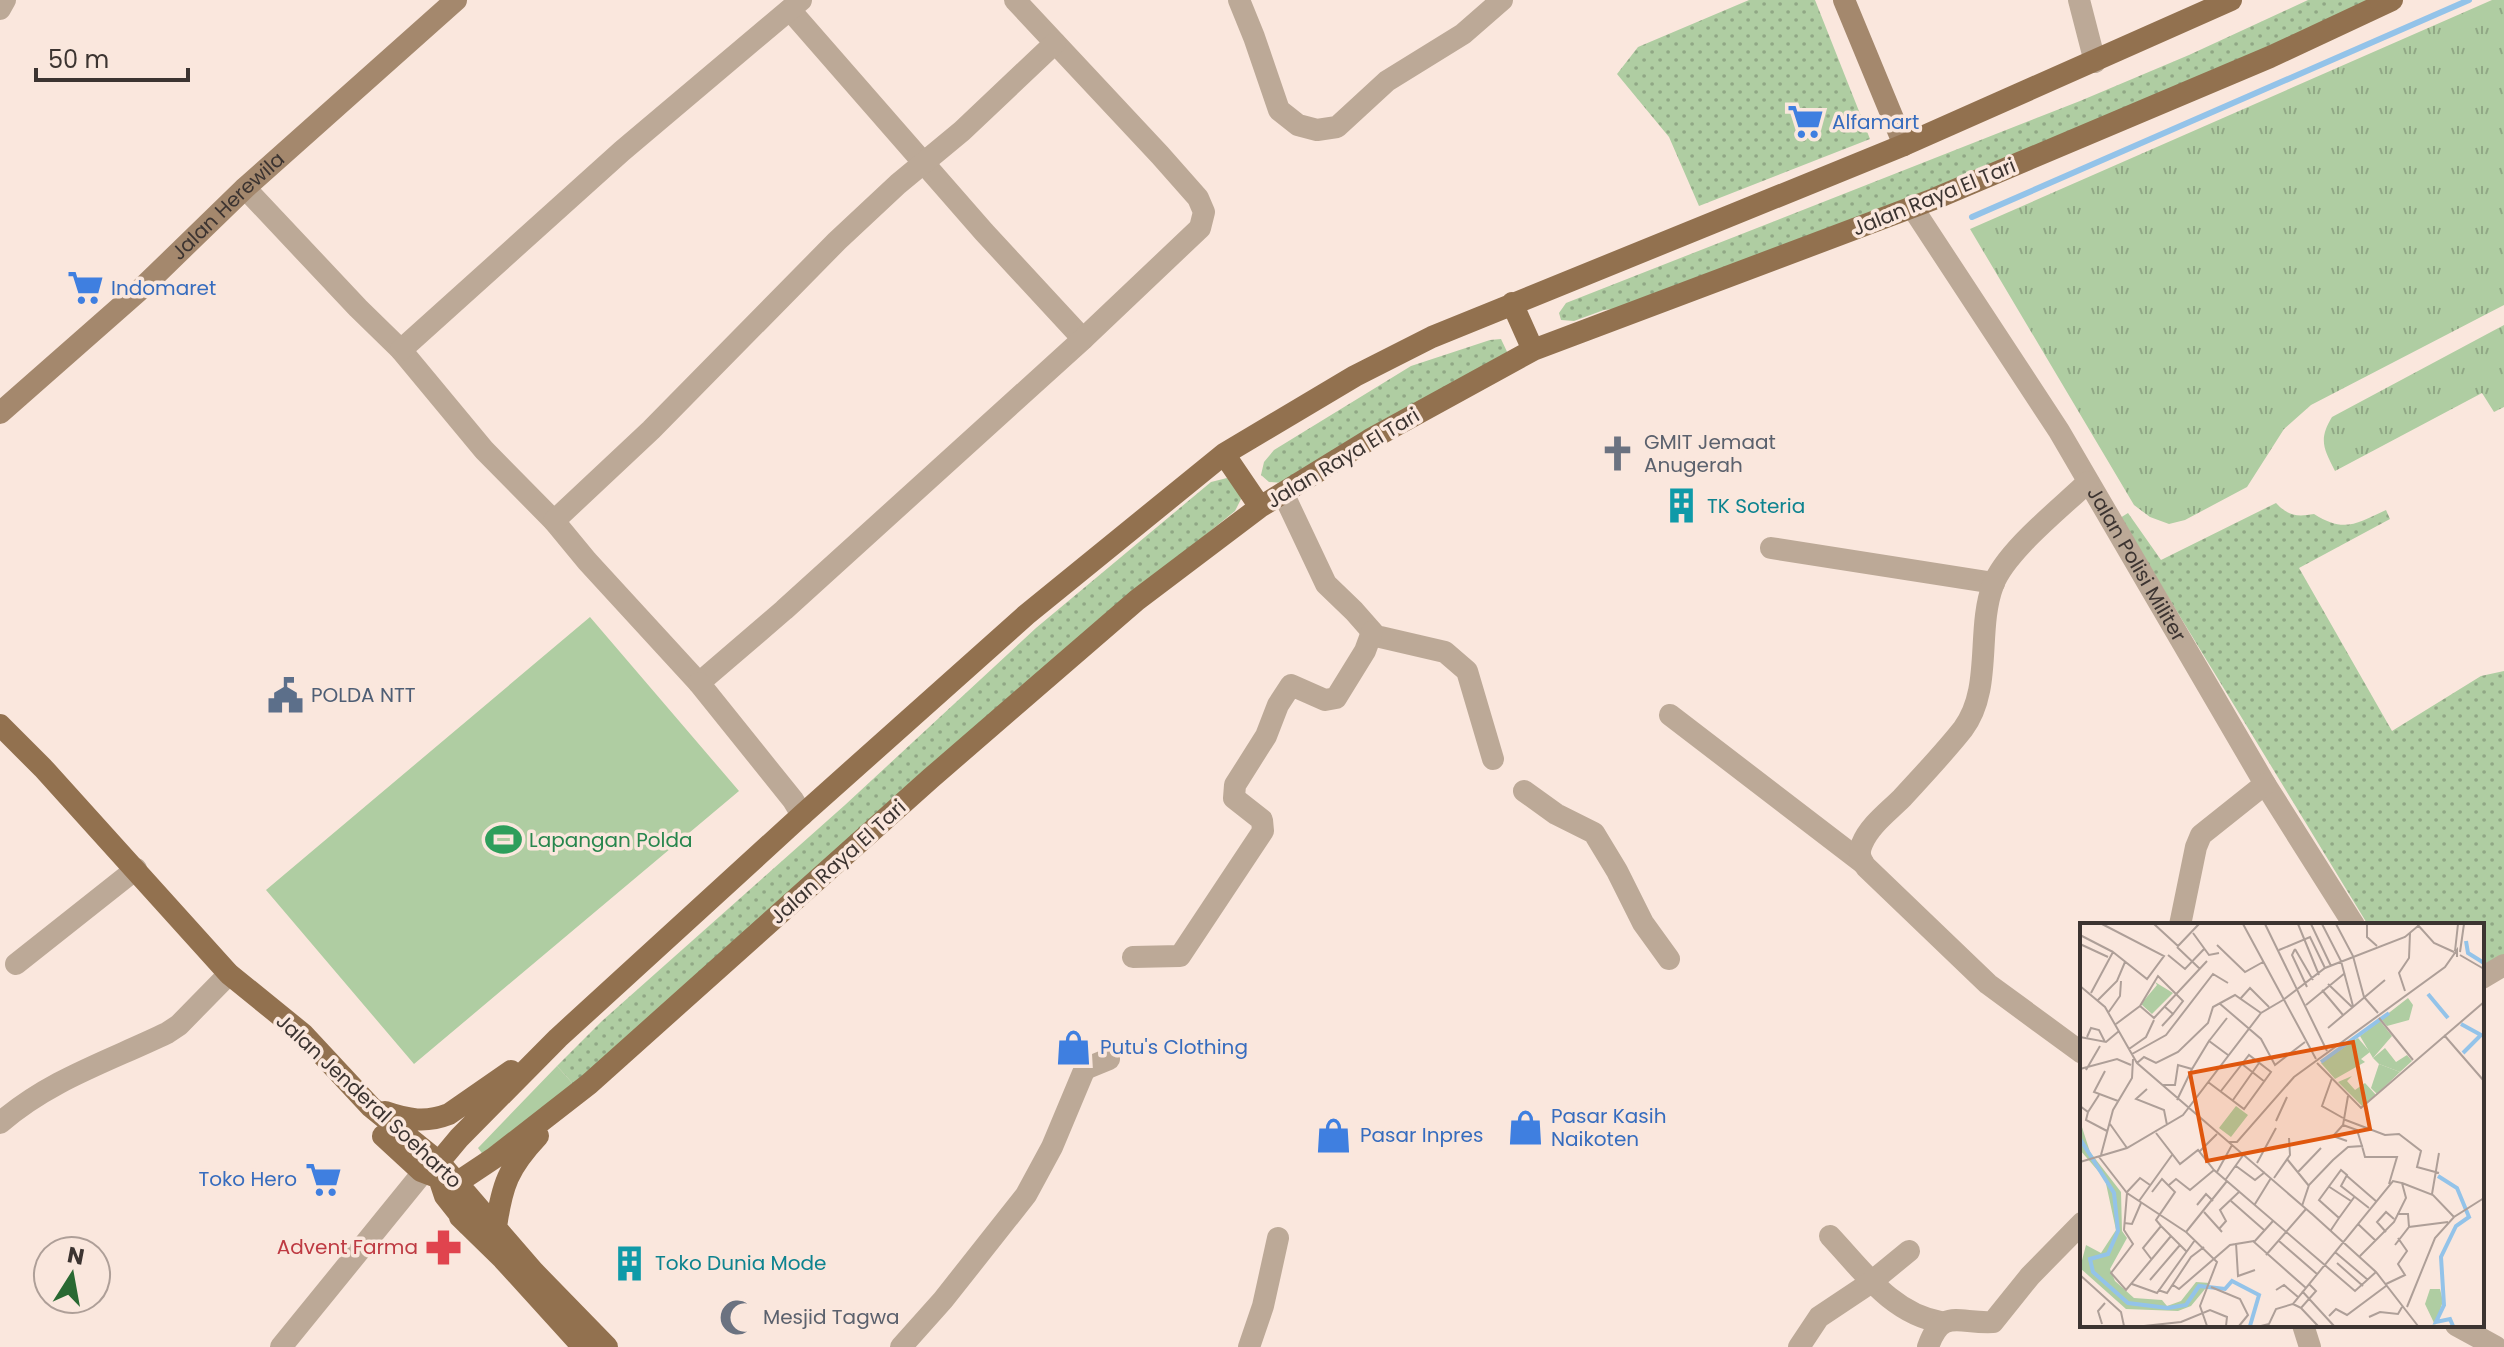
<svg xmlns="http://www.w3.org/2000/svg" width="2504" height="1347" viewBox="0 0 2504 1347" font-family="Poppins,sans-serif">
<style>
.grass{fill:url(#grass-dots)}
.park{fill:url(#park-tufts)}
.garden{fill:#afcda2}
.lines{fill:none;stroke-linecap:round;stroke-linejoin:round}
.stream{stroke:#93c3e9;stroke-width:6}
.minor{stroke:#bca997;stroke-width:22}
.tertiary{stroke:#bca997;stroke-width:22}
.secondary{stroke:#a4886d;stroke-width:22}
.primary{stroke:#92714f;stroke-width:22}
.labels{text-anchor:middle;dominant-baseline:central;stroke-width:7;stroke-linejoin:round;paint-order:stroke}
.shop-label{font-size:20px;fill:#366cbe;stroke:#fae7dd;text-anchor:start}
.street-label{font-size:20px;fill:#3c3431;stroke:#fae7dd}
.worship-label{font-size:20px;fill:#5b616d;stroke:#fae7dd;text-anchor:start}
.culture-label{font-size:20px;fill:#0d838f;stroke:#fae7dd;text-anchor:start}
.service-label{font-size:20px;fill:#4e5e75;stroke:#fae7dd;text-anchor:start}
.leisure-label{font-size:20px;fill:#27864d;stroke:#fae7dd;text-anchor:start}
.health-label{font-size:20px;fill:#be3a42;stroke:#fae7dd;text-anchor:end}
.inset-river{fill:none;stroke:#93c3e9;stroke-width:4}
.inset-road{fill:none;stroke:#ae9f98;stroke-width:2}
.view{fill:#df570e;fill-opacity:0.15;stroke:#df570e;stroke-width:4}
.inset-edge{fill:none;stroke:#3c3431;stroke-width:4}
</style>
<defs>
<pattern id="grass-dots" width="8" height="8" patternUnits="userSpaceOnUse" patternTransform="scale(2)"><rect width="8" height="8" fill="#afcda2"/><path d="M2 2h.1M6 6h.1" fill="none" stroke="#90a785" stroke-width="1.8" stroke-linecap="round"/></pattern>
<pattern id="park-tufts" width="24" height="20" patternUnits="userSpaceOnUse" patternTransform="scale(2)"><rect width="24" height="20" fill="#afcda2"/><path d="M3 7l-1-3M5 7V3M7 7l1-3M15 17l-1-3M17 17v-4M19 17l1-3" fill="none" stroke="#90a785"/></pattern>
</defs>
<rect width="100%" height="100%" fill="#fae7dd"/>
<!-- grass -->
<path class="grass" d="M1749,0H1815L1870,139L1699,206L1669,137L1617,74L1638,47Z
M2308,0H2381L2250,62L1633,307L1604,310L1574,321L1561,320L1559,313L1566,303L2080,101L2189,55Z
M1501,339L1510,358L1284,483L1269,482L1261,475L1264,462L1274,450L1411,366L1490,340Z
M1227,478L1236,486L1241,499L1235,511L1173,561L574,1085L557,1066L602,1021L845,805L1036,628L1211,482Z
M2276,503C2288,516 2297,517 2314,514C2344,533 2356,524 2386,510L2390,519L2299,568L2392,731L2481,676L2504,671V967L2482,980V925H2368L2120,518L2128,513L2161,560Z"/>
<!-- park -->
<path class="park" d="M2492,0H2504V305L2311,405L2284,429L2247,487L2185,520L2169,524L2150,517L2134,505L1970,229Z
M2504,325V407L2494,412L2482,393L2335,471C2324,449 2318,440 2332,417Z"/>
<!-- garden -->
<path class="garden" d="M590,617L739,791L414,1064L266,890Z
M557,1066L574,1085L484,1156L478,1148Z"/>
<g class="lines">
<!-- stream -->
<path class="stream" d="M1972,217L2469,0"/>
<!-- minor -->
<g class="minor">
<path d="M1239,0L1254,37L1279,110L1298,125L1317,130L1337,127L1387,81L1463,34L1502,0"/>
<path d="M0,9L5,0"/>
<path d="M790,10L984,232L1083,339"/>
<path d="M245,188L358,308L401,350L484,450L554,521L587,561L699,683L784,610L1083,339L1200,228L1204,212L1198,198L1160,155L1015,0"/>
<path id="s1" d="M1912,207L2059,431L2265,784L2354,925"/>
<path d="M401,350L622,151L801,0"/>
<path d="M1283,493L1326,584L1354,611L1376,636L1445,652L1467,671L1493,759"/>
<path d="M554,521L651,430L837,241L898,184L962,131L1055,43"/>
<path d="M1771,548L1994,583"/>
<path d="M699,683L793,800L802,815"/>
<path d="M1670,715L1863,863"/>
<path d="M1524,791L1556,814L1594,833L1617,871L1643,923L1669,959"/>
<path d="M2180,925L2196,847L2201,835L2265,784"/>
<path d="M1133,957L1180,956L1263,831L1262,820L1234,798L1235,785L1266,736L1278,705L1291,685L1325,700L1336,698L1365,651L1372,632"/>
<path d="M16,964L136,869"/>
<path d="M2482,978L2504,965"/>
<path d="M2082,1053L1988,984L1866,867C1860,859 1858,853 1862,844C1869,826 1888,812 1902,798C1923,775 1944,753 1963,729C1993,689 1976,630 1993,585C2006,551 2061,508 2088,482"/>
<path d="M0,1123C49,1080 109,1061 167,1033L179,1025L229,974"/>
<path d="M1830,1236C1863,1271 1892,1314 1941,1322"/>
<path d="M2303,1325L2310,1347"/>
<path d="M2456,1325L2496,1347"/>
<path d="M281,1347L420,1176"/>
<path d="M901,1347L943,1300L1026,1195L1052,1147L1083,1073L1087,1068L1109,1059"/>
<path d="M1249,1347L1263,1306L1278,1238"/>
<path d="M1799,1347L1819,1317L1870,1283L1909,1251"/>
<path d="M1928,1347C1942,1307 1958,1324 1993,1322L2030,1276L2082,1223"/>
</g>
<!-- tertiary -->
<path class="tertiary" d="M2079,0L2095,62"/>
<!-- secondary -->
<g class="secondary">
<path d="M1844,0L1904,145"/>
<path id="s2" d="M0,413L142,288L245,188L456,0"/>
</g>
<!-- primary -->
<path class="primary" d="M1512,303L1533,350
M1224,454L1260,507
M0,725L43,768L229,974L303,1034L371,1107L439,1162L533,1271L607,1347
M385,1112C408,1120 426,1123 449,1114L511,1071
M383,1136L421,1171L450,1182H458L494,1158L589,1084L931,778L1137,600L1260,507L1369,440L1533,350L1934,199L2270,57L2392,0
M460,1217L503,1259L583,1347
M468,1225L445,1196L437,1172L439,1162L459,1138L558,1038L802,815L1026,615L1224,454L1355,376L1432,337L1904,145L2231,0
M496,1227C502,1185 508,1168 538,1136"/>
</g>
<!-- icons -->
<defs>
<symbol id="supermarket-bare" viewBox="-9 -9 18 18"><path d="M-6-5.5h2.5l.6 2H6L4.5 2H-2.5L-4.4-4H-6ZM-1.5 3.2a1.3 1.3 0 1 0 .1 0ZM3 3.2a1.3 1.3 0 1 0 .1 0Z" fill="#3f7fe0" stroke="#fae7dd" stroke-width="2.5" paint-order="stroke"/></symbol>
<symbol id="church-bare" viewBox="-9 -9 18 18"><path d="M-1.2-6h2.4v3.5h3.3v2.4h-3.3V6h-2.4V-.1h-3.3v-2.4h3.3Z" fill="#6b7280" stroke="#fae7dd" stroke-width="2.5" paint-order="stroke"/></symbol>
<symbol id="building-bare" viewBox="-9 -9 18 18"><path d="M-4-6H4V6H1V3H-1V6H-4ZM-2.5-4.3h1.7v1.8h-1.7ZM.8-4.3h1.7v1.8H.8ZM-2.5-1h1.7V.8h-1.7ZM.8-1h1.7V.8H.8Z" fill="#0f9aa8" stroke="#fae7dd" stroke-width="2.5" paint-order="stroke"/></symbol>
<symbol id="civic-bare" viewBox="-9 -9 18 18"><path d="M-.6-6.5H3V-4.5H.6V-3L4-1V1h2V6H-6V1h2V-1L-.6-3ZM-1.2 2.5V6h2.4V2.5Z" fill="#5c6f8a" stroke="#fae7dd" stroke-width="2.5" paint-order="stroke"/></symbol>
<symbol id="stadium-bare" viewBox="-9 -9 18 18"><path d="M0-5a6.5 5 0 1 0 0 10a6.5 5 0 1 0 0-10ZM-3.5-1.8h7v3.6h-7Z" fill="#2e9e5b" stroke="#fae7dd" stroke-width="2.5" paint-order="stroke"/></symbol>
<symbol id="shop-bare" viewBox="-9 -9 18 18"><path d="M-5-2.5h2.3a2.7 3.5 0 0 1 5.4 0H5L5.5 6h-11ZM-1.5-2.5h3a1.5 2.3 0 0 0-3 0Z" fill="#3f7fe0" stroke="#fae7dd" stroke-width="2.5" paint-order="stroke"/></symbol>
<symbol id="pharmacy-bare" viewBox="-9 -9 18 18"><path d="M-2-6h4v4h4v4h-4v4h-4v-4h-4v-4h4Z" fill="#e0444e" stroke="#fae7dd" stroke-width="2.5" paint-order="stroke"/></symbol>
<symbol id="mosque-bare" viewBox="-9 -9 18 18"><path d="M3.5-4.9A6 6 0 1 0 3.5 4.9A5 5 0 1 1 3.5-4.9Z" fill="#6b7280" stroke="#fae7dd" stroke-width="2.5" paint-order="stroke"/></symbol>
</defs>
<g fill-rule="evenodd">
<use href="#supermarket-bare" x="1780" y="96" width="51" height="51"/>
<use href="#supermarket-bare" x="60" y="262" width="51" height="51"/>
<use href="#church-bare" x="1592" y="428" width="51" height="51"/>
<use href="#building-bare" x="1656" y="480" width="51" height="51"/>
<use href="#civic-bare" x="260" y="670" width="51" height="51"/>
<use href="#stadium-bare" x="478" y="814" width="51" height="51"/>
<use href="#shop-bare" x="1048" y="1022" width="51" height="51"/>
<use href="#shop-bare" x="1500" y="1102" width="51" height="51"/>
<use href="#shop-bare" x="1308" y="1110" width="51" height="51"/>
<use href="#supermarket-bare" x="298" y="1154" width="51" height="51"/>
<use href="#pharmacy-bare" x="418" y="1222" width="51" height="51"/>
<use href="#building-bare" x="604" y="1238" width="51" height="51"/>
<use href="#mosque-bare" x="712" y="1292" width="51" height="51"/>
</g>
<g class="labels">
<!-- shop labels -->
<g class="shop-label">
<text x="1832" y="122">Alfamart</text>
<text x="111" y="288">Indomaret</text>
<text x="1100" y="1047">Putu's Clothing</text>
<text x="1551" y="1116">Pasar Kasih<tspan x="1551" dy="23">Naikoten</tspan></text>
<text x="1360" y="1135">Pasar Inpres</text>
<text x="297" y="1179" text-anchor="end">Toko Hero</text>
</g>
<!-- street labels -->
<g class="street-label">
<text transform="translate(1934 197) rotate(-22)">Jalan Raya El Tari</text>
<text stroke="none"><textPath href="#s2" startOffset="308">Jalan Herewila</textPath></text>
<text transform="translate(1343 458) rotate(-31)">Jalan Raya El Tari</text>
<text stroke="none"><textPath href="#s1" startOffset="422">Jalan Polisi Militer</textPath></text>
<text transform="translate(838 862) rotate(-42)">Jalan Raya El Tari</text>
<text transform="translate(369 1101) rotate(43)">Jalan Jenderal Soeharto</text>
</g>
<!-- worship labels -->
<g class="worship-label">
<text x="1644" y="442">GMIT Jemaat<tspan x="1644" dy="23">Anugerah</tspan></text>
<text x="763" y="1317">Mesjid Tagwa</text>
</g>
<!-- culture labels -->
<g class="culture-label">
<text x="1707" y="506">TK Soteria</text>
<text x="655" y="1263">Toko Dunia Mode</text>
</g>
<!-- service labels -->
<g class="service-label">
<text x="311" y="695">POLDA NTT</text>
</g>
<!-- leisure labels -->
<g class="leisure-label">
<text x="529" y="840">Lapangan Polda</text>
</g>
<!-- health labels -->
<g class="health-label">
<text x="418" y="1247">Advent Farma</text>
</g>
</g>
<!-- overview -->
<g transform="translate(2080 923)">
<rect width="404" height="404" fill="#fae7dd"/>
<path d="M300,98L312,113L293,135L280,113ZM299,141L320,149L297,171L291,165ZM272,153L267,158L275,167L285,160L296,172L283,184L258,159ZM350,366H360L363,378L355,402L345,381Z" fill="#afcda2"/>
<path d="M305,125L316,139L327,132L332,138L320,149L299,141L293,135ZM0,198L10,229L41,269L42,308L47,315L30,346L35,358L54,375L82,377L87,383L101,378L116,359L130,360L111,383L98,388L46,386L0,345L6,322L21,330L36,307L25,256L0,227Z" fill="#afcda2"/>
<path d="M328,75L333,82L329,97L307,103L301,96ZM278,115L290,129L281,136L285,139L255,156L241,140Z" fill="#afcda2"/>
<path d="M75,59L93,70L72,91L61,81L77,62ZM156,183L168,192L151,214L139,205Z" fill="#afcda2"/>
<path class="inset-river" d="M386,18L388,30L404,40M348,71L368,95M381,101L401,112L383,130M241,139L309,90M0,216L34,270L38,308L28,331L10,336L13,349L48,380L88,385L106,382L119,363L145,366L152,358L179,372L170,403M358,253L377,265L389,294L376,303L361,334L364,382L356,399L370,396L373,403"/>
<path class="inset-road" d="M74,1L98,23L119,1M163,1L236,136M185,1L247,128M218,1L239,52M231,1L251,43M242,1L261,38L273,83M256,1L273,33L284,74L298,90M287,1V14L297,23M337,1L354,20L374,29M113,10L129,32L139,30M0,12L33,29M0,21L28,34M137,22L165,49L183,39M97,24L120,46M215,26L212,32L227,64M215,26L233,57M199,27L230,14L245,45M375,28L378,1M380,29L384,1M88,32L105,46L125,25M380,32L404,46M248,61L272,84M0,63L25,84L57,140L232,291M242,67L263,92M325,68L319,50L329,35L330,10M11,70L33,29L67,56L84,33L22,1M161,75L170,65L189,84M18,77L37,58L45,39M203,77L245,45L325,14L338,3M139,80L181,116L195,142L225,119M226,82L265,50M60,83L74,95L127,38M60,83L78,53L96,71M28,90L40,73L41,58M93,91L103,78L96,71M299,95L333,137M36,101L60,83M82,103L93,91L84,83M248,105L305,57M364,112L404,158M0,114L26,119L39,108M7,114L11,105L19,107L25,119M129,118L147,95M49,126L66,114L74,97M52,131L86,112L133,51L148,60M57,140L64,134L76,140L98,129L128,100L133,84L155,72L181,90M237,140L281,185L404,79M162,141L185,159M0,146L37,136L51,142M6,147L20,123M25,148L14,169L38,178M252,155L242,183L263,195M128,159L164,186L191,149L169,132L141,168M82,162H95L98,142L112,146L129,118L148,132M67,166L56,176L84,187L87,202M97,177L112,146M153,177L179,140M0,183L8,189L19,172M8,189L6,197L27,208M263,196L305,212L319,211L341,228L337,244L359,250M196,198L207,174M30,201L47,225M263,202L253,213L267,218M76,210L100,241L118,227L134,247L275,368L296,349M149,219H157L214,154L365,44L377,27V34M282,223L285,234H317L309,261M120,228L137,211M21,232L33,187L52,155L53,136M19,234L47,270L106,309M207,236L229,263M0,239L47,225L103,192L181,90L203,77M177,240L196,205M156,243L175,257L185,249M137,249L152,222M218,249L241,225M267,253L297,279M194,255L210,232L209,215M146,256L164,231M322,260L353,272L374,294M89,262L96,256L110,267L134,247M248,263L271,278M47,269L60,255L70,262M72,269L82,256L95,269L76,297L81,303M47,270L44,307L53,321L31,350L46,367L91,313M352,271L359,230M59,278L92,232M151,278L184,307M175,281L191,255M117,282L126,271L133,278M222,283L229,262L253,237L268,224L282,223L277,207L263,202L268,173M124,289L142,309M231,290L296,349L338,403M317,291H328L329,304M259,295L275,273M193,298L174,319L226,365M44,300L52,301L61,280M278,301L296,318M139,306L146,298L140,287L160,268M251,307L259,295L239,277L261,247L267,252L261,263L289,285M306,309L297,299L306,289L314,296M199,318L237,351M156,320L158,353L175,347M315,322L329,304L368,299M255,329L288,357M186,332L226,286M72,337L63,325L81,303L106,328M257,340L283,363M0,352L41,389L44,403M70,357L100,322M52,361L77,370L115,317M306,361L325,352L318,341L327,328L318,315M93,362L99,366L150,322L174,318M131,364L160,376L168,392L159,403M78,367L87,370L111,334L124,324M196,367L204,362L218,374M222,368L254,403M213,381L221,385L236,368L229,361M327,384L355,315L374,294L404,275M221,385L238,403M249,393L256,386L267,392L306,363M289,394L300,389L318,391L322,384M22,401L18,388L25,380M64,403L101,399L130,387L147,394L146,403M127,403L120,383L137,339L106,309L147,258M181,403L189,401L196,386L213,381L313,258L322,260L326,275L314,299L280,333"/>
<path class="view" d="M273,119L290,206L127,238L110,150Z"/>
<rect width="404" height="404" class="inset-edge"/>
</g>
<!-- north arrow -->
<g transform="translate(72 1275) rotate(11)"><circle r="38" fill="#fae7dd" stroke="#ae9f98" stroke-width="2"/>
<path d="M0-6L14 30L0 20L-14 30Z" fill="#296932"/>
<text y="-12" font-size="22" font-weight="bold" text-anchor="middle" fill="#3c3431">N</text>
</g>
<!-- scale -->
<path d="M36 68v12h152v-12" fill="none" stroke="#3c3431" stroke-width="4"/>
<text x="48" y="68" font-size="24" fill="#3c3431" stroke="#fae7dd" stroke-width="6" paint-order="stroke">50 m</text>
</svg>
